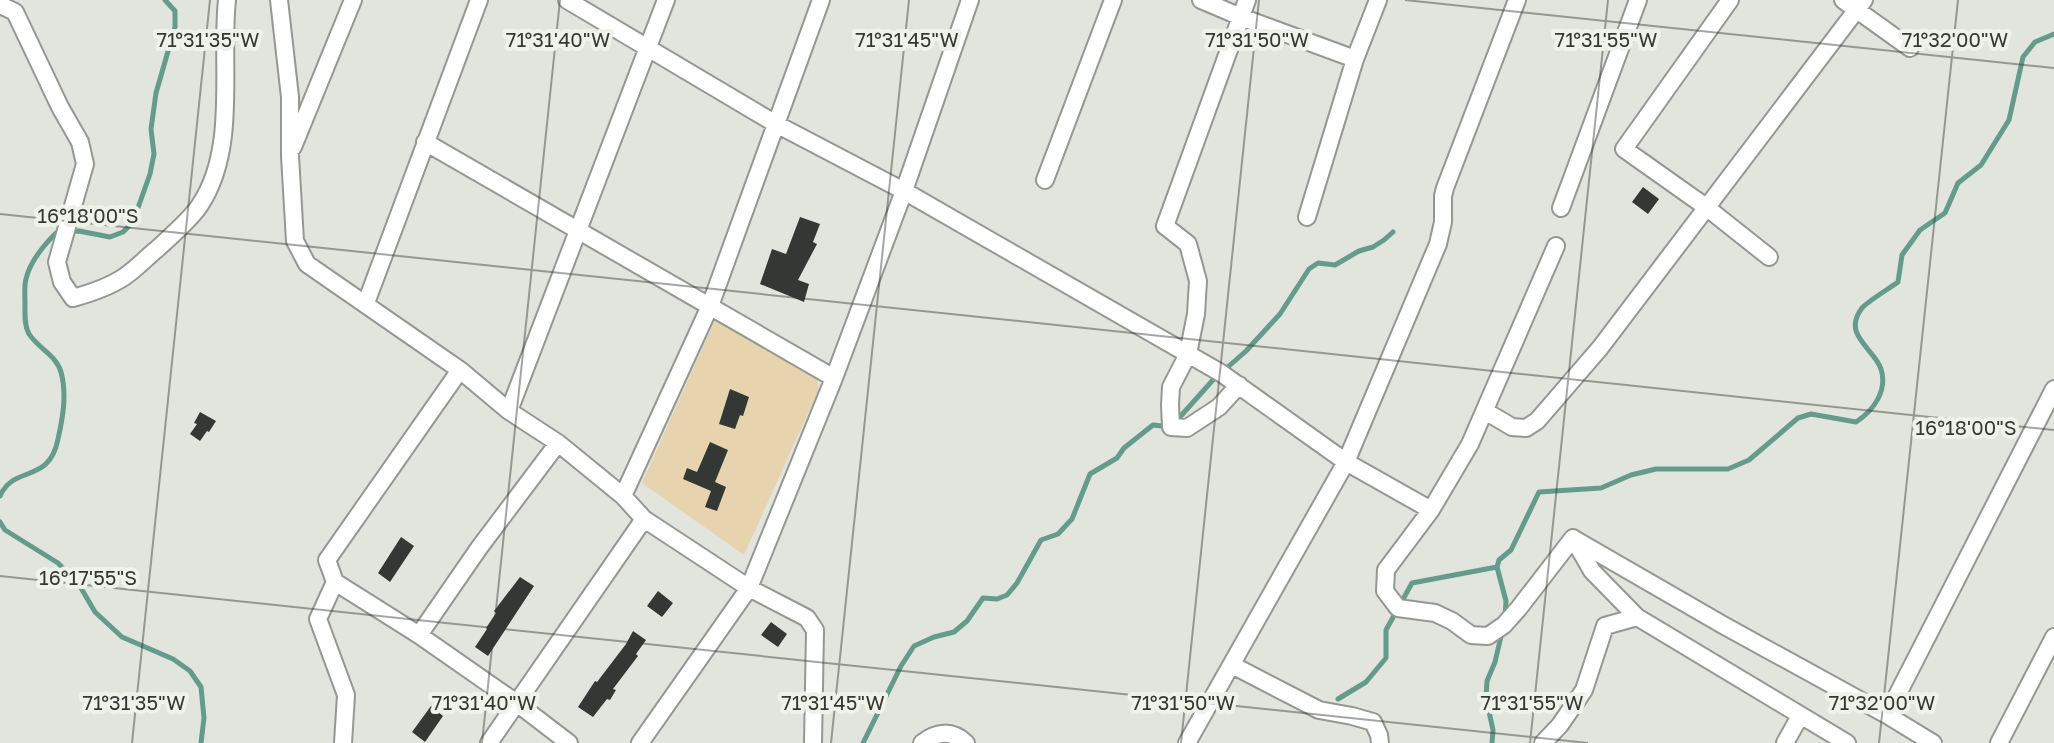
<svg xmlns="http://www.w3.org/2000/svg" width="2054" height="743" viewBox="0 0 2054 743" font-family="'Golos Text',sans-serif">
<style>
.green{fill:#e8d3af}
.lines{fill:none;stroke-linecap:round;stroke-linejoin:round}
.stream{stroke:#649b8b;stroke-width:5}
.building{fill:#333834}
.street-casing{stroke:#959892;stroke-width:20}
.street{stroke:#fff;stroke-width:16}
.ticks{fill:none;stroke:#373836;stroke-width:2;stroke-opacity:0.45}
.ticks-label{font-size:20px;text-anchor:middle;fill:#373836;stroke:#eff2eb;stroke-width:8;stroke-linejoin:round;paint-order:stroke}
</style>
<rect width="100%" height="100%" fill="#e1e5de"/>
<!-- green -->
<path class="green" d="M715,320L818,380V391L744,555L642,483Z"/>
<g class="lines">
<!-- stream -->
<path class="stream" d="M0,496C14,464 49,485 58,439C63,417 67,394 61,372C56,355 38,348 29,334C24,325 25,314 25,304C25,296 24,286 26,279C30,261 44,245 56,233L79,231L110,237L123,232L133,222L150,174L154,154L151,129L156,93L175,27V11L165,0
M0,522L5,530L58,563L81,588L95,612L122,637L173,659L190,671L201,687L204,718L201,743
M1505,618L1506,601L1497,567L1499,560L1511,550L1539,492L1601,488L1631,475L1656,469H1728L1749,460L1798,418L1811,414L1856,422C1873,411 1888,391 1881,369C1875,349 1841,335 1862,308C1868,301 1890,288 1898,282L1902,255L1920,230L1945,213L1958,183L1981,165L2009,120L2023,57L2035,42L2054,34
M1338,699L1366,682L1386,658V630L1412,583L1497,567
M863,743L901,666L914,646L934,637L954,632L967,621L983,598L997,599L1007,595L1017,583L1041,540L1058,534L1072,519L1090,474L1117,458L1124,448L1153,425L1171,427L1212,381L1246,351L1280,314L1309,269L1318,263L1335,265L1359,251L1373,247L1384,240L1393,232
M1492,743L1493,730L1486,698L1487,681L1495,662L1502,632"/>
</g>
<!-- building -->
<path class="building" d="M1643,187L1659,199L1648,214L1632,202Z
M800,217L820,224L813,242L817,244L798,280L809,284L804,302L760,284L772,249L786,254Z
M730,389L749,397L743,416L740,415L735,429L719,424Z
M200,412L216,421L209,432L207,431L200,441L190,434L197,424L194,423Z
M710,442L728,450L715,482L726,487L717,511L705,507L711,491L683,479L687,468L697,472Z
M401,537L414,546L390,582L378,573Z
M520,577L534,586L488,656L475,647L487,629L486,628L496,613L494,611Z
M658,591L673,603L662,617L647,606Z
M771,622L787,634L778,647L761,635Z
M633,631L646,640L636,654L638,656L613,689L616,690L610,700L607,699L593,717L578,707L595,681L597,682L626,644Z
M431,706L443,716L425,742L412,732Z"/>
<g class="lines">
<defs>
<path id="street" d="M279,0L290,97V156L295,241L307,264L460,370L509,411L558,443L623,496L644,519L749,588L807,618L815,630L813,743
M567,0L776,124L904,191L1221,373L1346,462L1431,510
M1201,0L1241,17L1355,59
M1730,0L1624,149L1706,207L1769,257
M1843,0L1910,48
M0,5L15,12L60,107L80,142L85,164L57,262L62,282L73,298C91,293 109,287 124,277C136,269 146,258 157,249C169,238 192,218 200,205C238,148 220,64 227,0
M425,142L834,378
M293,147L353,0
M1045,180L1113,0
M1561,208L1638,0
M1307,217L1355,59L1378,0
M1556,246L1470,444L1431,510L1386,570L1385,591L1398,608L1435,613L1452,621L1471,635L1488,636L1504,625L1519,608L1573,538L1592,571L1637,617L1847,743
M366,303L479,0
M460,370L327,560L335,582L419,635L518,704L569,743
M1239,385L1219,407L1187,428L1171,427L1170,405L1171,387L1188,354L1196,314L1198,281L1188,244L1165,226L1247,0
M509,411L666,0
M1485,411L1512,427L1526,428L1537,421L1600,348L1864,0
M623,496L710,306L821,0
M1574,539L1723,625L1887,715L1933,743
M335,582L318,619L346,695L343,743
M419,635L479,548L558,443
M1232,665L1319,710L1352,716L1373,722L1379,735L1380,743
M1887,715L2054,389
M489,743L644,519
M640,743L749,588L834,378L904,191L970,0
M922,743C937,731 952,730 966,743
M1187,743L1346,462L1438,244L1443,222V196L1445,188L1517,0
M1543,743L1560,725L1584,690L1605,626L1637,617
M1785,743L1800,716
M1999,743L2054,637"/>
</defs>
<!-- street casing -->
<use href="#street" class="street-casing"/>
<!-- street -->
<use href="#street" class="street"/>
</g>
<!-- ticks -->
<path class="ticks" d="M1405,0L2054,68M0,214L2054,430M0,576L1588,743M132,743L210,0M482,743L560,0M831,743L909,0M1181,743L1259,0M1530,743L1608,0M1879,743L1958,0"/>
<g class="ticks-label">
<text x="208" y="47">71°31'35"W</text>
<text x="558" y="47">71°31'40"W</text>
<text x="907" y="47">71°31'45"W</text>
<text x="1257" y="47">71°31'50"W</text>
<text x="1606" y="47">71°31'55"W</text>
<text x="1955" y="47">71°32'00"W</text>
<text x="88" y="223">16°18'00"S</text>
<text x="1966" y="435">16°18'00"S</text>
<text x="88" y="585">16°17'55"S</text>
<text x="134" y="710">71°31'35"W</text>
<text x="484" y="710">71°31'40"W</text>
<text x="833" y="710">71°31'45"W</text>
<text x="1183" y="710">71°31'50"W</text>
<text x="1532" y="710">71°31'55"W</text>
<text x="1882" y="710">71°32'00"W</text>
</g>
</svg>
